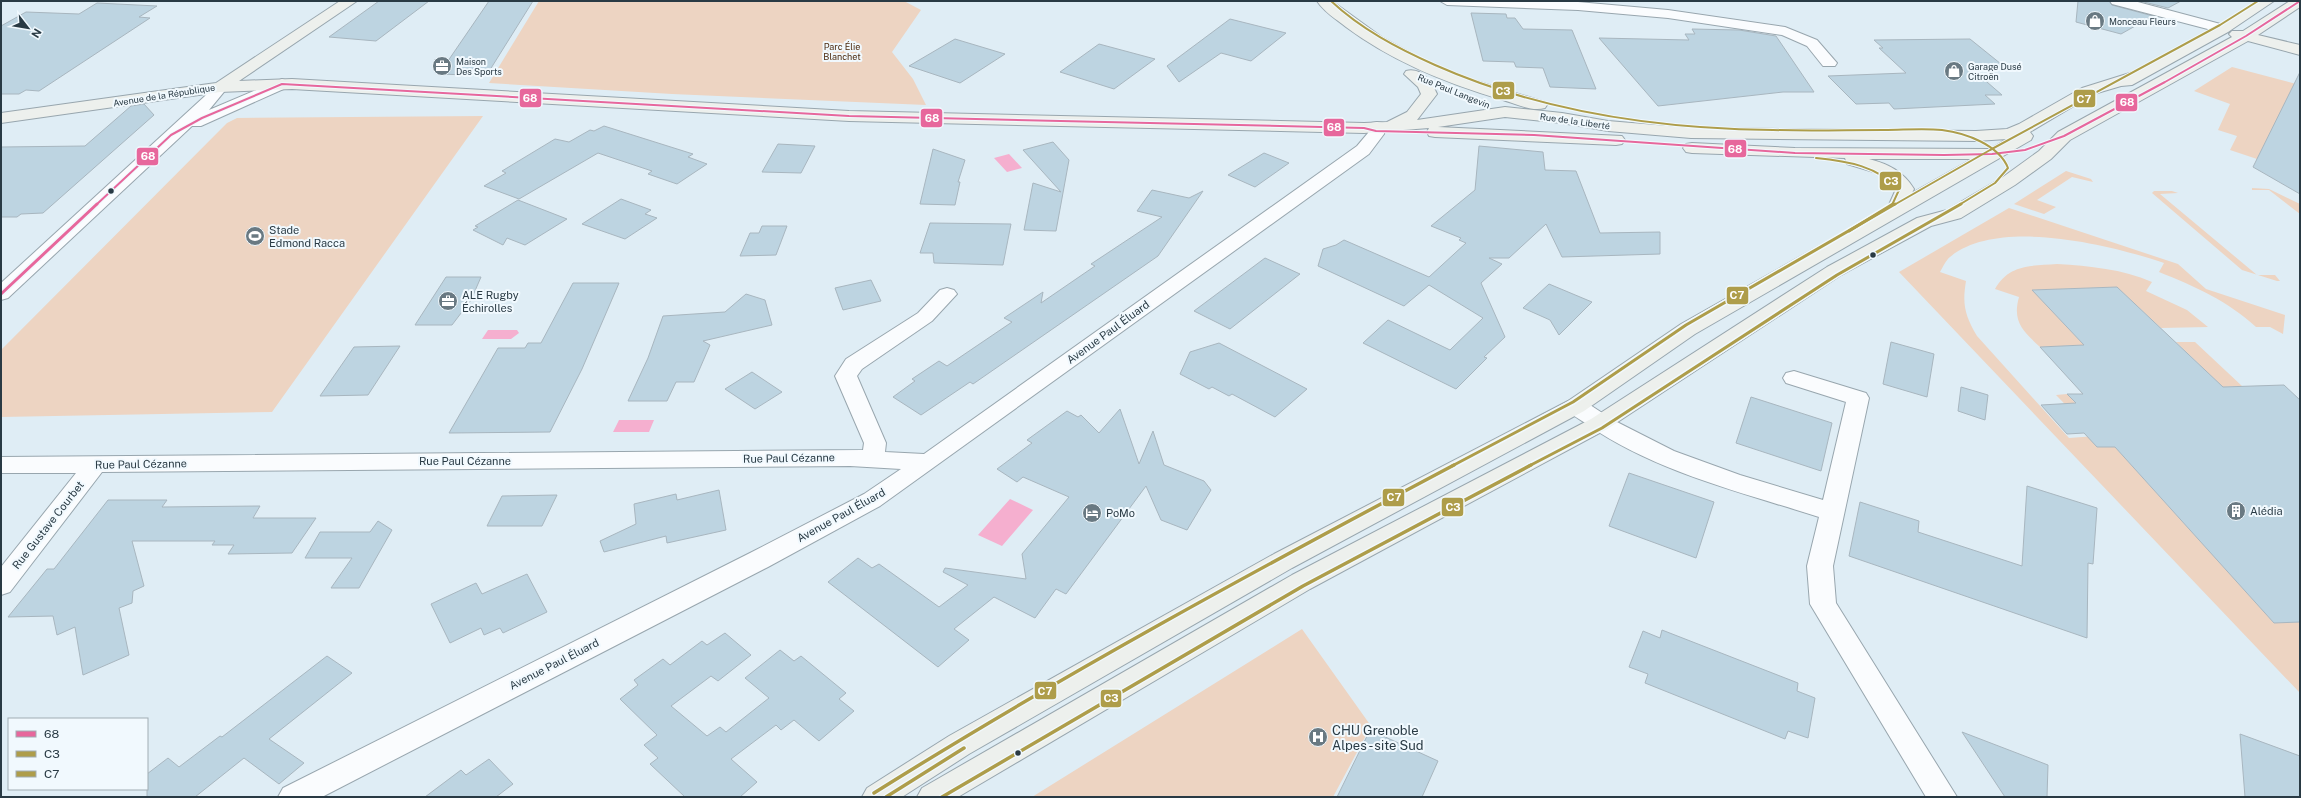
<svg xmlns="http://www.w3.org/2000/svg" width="2301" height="798" viewBox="0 0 2301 798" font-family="'Public Sans',sans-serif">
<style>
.green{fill:#edd4c2}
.water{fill:#f5afcf}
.building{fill:#bdd4e1;stroke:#a8b6bf}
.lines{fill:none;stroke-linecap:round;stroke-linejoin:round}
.street-casing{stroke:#98a6ae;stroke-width:2}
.secondary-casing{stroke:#98a6ae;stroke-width:2}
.street{fill:#fafcfe;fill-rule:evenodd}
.secondary{fill:#edf0ed;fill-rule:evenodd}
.bus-1-far1-casing{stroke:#f1f9fe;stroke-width:4}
.bus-1-casing{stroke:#f1f9fe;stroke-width:6}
.bus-2-far2-casing{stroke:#f1f9fe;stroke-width:4}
.bus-2-far1-casing{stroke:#f1f9fe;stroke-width:6}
.bus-2-casing{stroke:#f1f9fe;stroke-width:6}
.bus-3-far2-casing{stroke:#f1f9fe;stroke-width:4}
.bus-3-far1-casing{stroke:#f1f9fe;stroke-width:6}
.bus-3-casing{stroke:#f1f9fe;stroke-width:6}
.bus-1-far1{stroke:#e7679c;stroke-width:2}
.bus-1{stroke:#e7679c;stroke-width:3}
.bus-2-far2{stroke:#ae9d4a;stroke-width:2}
.bus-2-far1{stroke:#ae9d4a;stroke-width:3}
.bus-2{stroke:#ae9d4a;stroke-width:3.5}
.bus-3-far2{stroke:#ae9d4a;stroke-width:2}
.bus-3-far1{stroke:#ae9d4a;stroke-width:3}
.bus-3{stroke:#ae9d4a;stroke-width:3.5}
.bus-dot{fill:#293a44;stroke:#f1f9fe;stroke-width:1.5}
.labels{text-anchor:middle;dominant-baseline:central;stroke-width:4;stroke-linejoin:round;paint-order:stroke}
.far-poi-label{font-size:9px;fill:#293a44;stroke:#f1f9fe;text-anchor:start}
.far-park-label{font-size:9px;fill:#4c290d;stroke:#f1f9fe}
.far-street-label{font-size:9px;fill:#293a44;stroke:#f1f9fe}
.poi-label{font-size:11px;fill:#293a44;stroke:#f1f9fe;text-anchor:start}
.street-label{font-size:11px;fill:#293a44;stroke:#f1f9fe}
.near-poi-label{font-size:13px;fill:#293a44;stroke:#f1f9fe;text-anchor:start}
.line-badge{stroke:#f1f9fe;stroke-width:1.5}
.badge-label{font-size:11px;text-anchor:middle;font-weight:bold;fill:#fff}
</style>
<rect width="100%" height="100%" fill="#dfedf5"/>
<!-- green -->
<path class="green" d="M539,1H904L921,10L892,52L913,79L926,105L672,94L489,83Z
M2232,67L2300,85L2257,159L2230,150L2237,136L2218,130L2230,104L2194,91Z
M483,116L272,412L1,417V350L227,123L237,118Z
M2066,171L2091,179L2093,182L2072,177L2037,200L2056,207L2044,214L2014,204Z
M2252,188L2269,189L2300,204V214L2269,190H2252Z
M2154,191H2172L2178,193L2160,194L2257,275H2275L2280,281H2277L2242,270L2152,193Z
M2009,208L2178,264L2206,289L2285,315L2283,334L2270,327H2256C2228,301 2194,286 2159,272L2164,263C2111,245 1998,217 1950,257C1946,260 1943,267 1940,272L1966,281C1962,305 1965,315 1977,336L2069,438L2096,436L2056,395L2067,394L2274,623L2300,622V693L1899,272Z
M2057,264C2090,266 2122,269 2152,282L2146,291L2187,310L2208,327L2161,328L2117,287L2033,290L2084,345L2040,347C2023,331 2012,322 2019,297L1995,289C2009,264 2031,266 2057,264Z
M2176,342H2195L2242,386L2223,387Z
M1302,629L1371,726L1333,797H1032Z"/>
<!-- water -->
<path class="water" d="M1009,154L1022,168L1007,172L994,158Z
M488,330H517L519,333L511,339H482Z
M619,420H654L649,432H613Z
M1010,499L1033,510L1002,546L978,535Z"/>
<!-- building -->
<path class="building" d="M379,1H429L376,41L329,37Z
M489,1H533L488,73L471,72L467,75L439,74Z
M2078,1H2109L2112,5L2153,16L2121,34L2076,22Z
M2140,1H2181L2168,8Z
M97,3L157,6L139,17L150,18L39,91L26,90L19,94H1V26L26,12L79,14Z
M1471,13L1506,14L1507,18H1515L1523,29L1572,30L1596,89L1550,87L1543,68L1516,67L1514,62L1483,61Z
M1230,19L1286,33L1251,61L1221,53L1179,82L1167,66Z
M1692,29L1739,30L1776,36L1814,92H1783L1658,106L1599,38L1689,40L1685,34H1695Z
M955,39L1005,54L960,83L909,66Z
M1970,39L2006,68L1972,69L2002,95H1985L1995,104L1894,109L1889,103L1856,104L1828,76L1906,73L1879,48H1883L1874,40Z
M1099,44L1155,59L1114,89L1060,72Z
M2300,72V194L2253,167Z
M144,104L154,115L43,213L21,214L17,217H1V147L85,146L131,106Z
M604,126L693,154L688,157L707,164L677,184L648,174L652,171L598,153L519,199L484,186L506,173L502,171L555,139L569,142L590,130L594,131Z
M1053,142L1069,160L1056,231L1024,230L1033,183L1061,192L1023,150Z
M778,144L815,146L801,173L762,172Z
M1479,146L1543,152L1545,170L1576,171L1600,233L1660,232V254L1562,257L1546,224L1509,258H1489L1502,264L1481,283L1505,337L1484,357L1487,358L1456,389L1363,343L1388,320L1450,350L1483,318L1429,285L1404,306L1318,266L1323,249L1336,245L1344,240L1429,277L1466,243L1459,240L1461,238L1431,226L1475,190Z
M933,149L965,160L958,182H960L955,205L920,204Z
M1264,153L1289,163L1255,187L1228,175Z
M1152,190L1189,198L1203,191L1158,256L973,384L970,382L921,415L893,397L915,381L912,379L939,361L947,366L1012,322L1004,318L1043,292L1041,303L1095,266L1091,264L1162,217L1137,211Z
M621,199L651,210L645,214L657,218L625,239L582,224Z
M518,200L567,219L525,245L507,238L503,245L473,230L478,227L475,226Z
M930,223L1011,224L1003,265L934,263L933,253H920Z
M762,226H787L776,255L740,256L750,233H759Z
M1265,258L1300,274L1230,329L1194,311Z
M446,277H481L471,300L452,325H415Z
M871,280L881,301L843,310L835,288Z
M573,283H619L582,369L550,432L449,433L498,348H525L528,343H541Z
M1549,284L1592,302L1559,335L1550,320L1523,308Z
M2117,287L2223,387L2284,385L2300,400V622L2274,623L2115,447H2097L2084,433L2067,434L2041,405L2076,403L2067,394H2083L2040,347L2084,345L2032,290Z
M746,294L765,300L772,325L703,341L710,345L694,382H676L667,401H628L648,358L663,316L725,312Z
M1891,342L1934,354L1927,397L1883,384Z
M1219,343L1307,389L1275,417L1232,394L1229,396L1212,387L1209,389L1180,374L1190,352Z
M400,346L368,395L320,396L354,347Z
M752,372L782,392L755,409L725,389Z
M1961,387L1988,395L1985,420L1958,411Z
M1751,397L1832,423L1821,471L1736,443Z
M1120,409L1139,464L1153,431L1164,465L1204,481L1211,490L1187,530L1161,520L1146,486L1066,594L1056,589L1035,618L994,597L954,629L969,640L938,667L828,582L858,558L872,568L879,564L939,607L968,585L943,572L945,568L1026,579L1022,554L1069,497L1023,477L1017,482L997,469L1032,443L1027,440L1067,411L1078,417L1081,415L1099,433Z
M1629,473L1714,502L1696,558L1609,526Z
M2027,486L2097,508L2093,564L2088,563L2087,638L1849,556L1860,502L1919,521L1918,532L2022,566Z
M719,490L726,530L667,543L666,536L604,552L600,541L636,524L634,504L676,494L677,500Z
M557,495L542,526H487L502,496Z
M108,500H167L162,507L260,506L253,518H316L292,553L228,554L234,545H212L215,541H132L144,586L133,591L132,603L119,608L129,655L83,675L75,627L57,635L53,616L8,617L47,569H54Z
M378,521L392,530L359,588H331L352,558H305L320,532H370Z
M527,574L547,612L503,633L500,628L484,635L481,628L450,643L431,604L476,583L482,594Z
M1662,630L1798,683L1797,691L1815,698L1808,738L1788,731L1785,739L1645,683L1648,674L1629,667L1643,631L1660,638Z
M725,633L751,655L718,681L711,676L671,706L707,736L720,727L726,732L769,698L745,678L780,650L794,661L801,656L846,693L839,699L854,711L819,741L794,720L781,730L776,725L731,759L757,782L740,797H685L650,764L658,758L644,745L657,735L620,699L638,685L634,680L663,659L670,665L702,641L707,645Z
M327,656L352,673L269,739L304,763L279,784L244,758L195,797H147V774L168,758L179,767L220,736L222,737Z
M1370,730L1438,761L1422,797H1337Z
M1962,732L2048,765L2047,797H2005Z
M2240,734L2300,756V797H2245Z
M489,759L513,784L496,797H425L461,770L466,775Z"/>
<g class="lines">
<defs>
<path id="street" d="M1440,1L1578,2L1668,10L1785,27L1817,40L1837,63L1835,66H1823L1807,46L1782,35L1668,18L1578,10L1447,5Z
M2110,1H2134L2228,26L2230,29L2223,33L2112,4Z
M282,79L288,81L290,84L288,87L201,126H192L8,298L1,300V283L205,96C212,87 214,81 226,84L228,87L209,110Z
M1377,122L1383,123L1385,127L1384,134L1369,154L880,506L768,567L322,797H278L283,788L750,553L864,494L901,469L850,466L102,472L10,592L1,595V567L76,473H1V457L863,450L864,443L835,376L846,359L918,313L940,290L947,288L954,290L957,294L932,321L862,369L857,376L886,443L885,452L924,454L1357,146L1368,133L1371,123Z
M1794,371L1866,393L1869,398L1833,566L1836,603L1957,797H1926L1810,604L1807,566L1819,517C1741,492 1656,472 1588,425C1580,419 1570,415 1565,406L1568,401L1576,399L1584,401L1613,420L1674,451L1740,475L1823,500L1846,402L1786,383L1783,378L1786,373Z"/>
<path id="secondary" d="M340,1H357L239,81L292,79L849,111L1364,123L1387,122L1407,112L1421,94L1418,87L1404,74L1406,71C1421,67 1432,82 1437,94L1417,120L1505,107L1562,113L1608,121L1691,128L1976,131L2007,129L2019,124L2082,88L2133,72L2218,26L2257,1H2274L2228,32L2132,85L2121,86L2094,94L2030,132L2033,136L2031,140L1695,334L1584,411L1292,568L969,754L902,797H862L867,788L949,736L1274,554L1568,401L1681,324L1888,207L1896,189L1890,181L1877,173L1847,164L1845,158L1692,153L1686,152L1683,148L1686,144L1692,143L1795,148L1990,149L2007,139L1976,141L1691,138L1608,131L1562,123L1505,117L1438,127L1622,136L1625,140L1622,144L1616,145L1435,137L1429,136L1427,132L1429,128L1364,133L849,121L292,89L220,92L1,123V113L216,83ZM1869,159H1972L1912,193L1914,189C1903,171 1888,164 1869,159Z
M1317,1H1332L1383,38L1427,62L1473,80L1545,102L1547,105L1545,108C1532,112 1516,104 1503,100C1448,84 1393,62 1346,27C1336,19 1324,12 1317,1Z
M2290,1H2300V7L2258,35L2300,45V55L2248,41L2070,140L2051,159L2015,185L1961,218L1931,226L1841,275L1607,429L1310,589L958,797H917L922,788L1292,575L1591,419L1827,267L1917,218L1947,210L2003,177L2039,151L2058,132L2232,37L2229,34L2232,31H2243Z"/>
</defs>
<!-- street casing -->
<use href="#street" class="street-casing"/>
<!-- secondary casing -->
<use href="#secondary" class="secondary-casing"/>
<!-- street -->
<use href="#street" class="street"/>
<!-- secondary -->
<use href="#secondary" class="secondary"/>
<defs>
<path id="bus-1-far1" d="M96,205L171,135L202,118L282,84L849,116L1364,128L1376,131L1534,135L1795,153L1944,155L1992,154L2025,150L2064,136L2165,82L2246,36L2300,1"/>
<path id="bus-1" d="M1,294L97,204"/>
<path id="bus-2-far2" d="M1331,1C1361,29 1397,48 1435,65C1541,112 1657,129 1773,130C1810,131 1847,130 1884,130C1903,130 1923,128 1942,130C1966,133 1999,145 2008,168L1995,183L1959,205
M1816,158C1847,161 1878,166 1899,190L1892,205"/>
<path id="bus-2-far1" d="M1849,231L1893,204
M1529,466L1602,428L1837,275L1961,204"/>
<path id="bus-2" d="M886,797L964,748
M942,797L1303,586L1531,465"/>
<path id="bus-3-far2" d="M1894,205L1990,150L2220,25L2258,1"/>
<path id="bus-3-far1" d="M1452,466L1573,402L1686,325L1895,204"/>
<path id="bus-3" d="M874,793C1062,675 1258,569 1454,465"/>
</defs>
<!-- bus-1-far1 casing -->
<use href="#bus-1-far1" class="bus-1-far1-casing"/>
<!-- bus-1 casing -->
<use href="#bus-1" class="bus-1-casing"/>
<!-- bus-2-far2 casing -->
<use href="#bus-2-far2" class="bus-2-far2-casing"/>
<!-- bus-2-far1 casing -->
<use href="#bus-2-far1" class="bus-2-far1-casing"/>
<!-- bus-2 casing -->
<use href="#bus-2" class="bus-2-casing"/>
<!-- bus-3-far2 casing -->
<use href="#bus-3-far2" class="bus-3-far2-casing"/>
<!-- bus-3-far1 casing -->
<use href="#bus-3-far1" class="bus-3-far1-casing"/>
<!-- bus-3 casing -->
<use href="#bus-3" class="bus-3-casing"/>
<!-- bus-1-far1 -->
<use href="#bus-1-far1" class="bus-1-far1"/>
<!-- bus-1 -->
<use href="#bus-1" class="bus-1"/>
<!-- bus-2-far2 -->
<use href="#bus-2-far2" class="bus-2-far2"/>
<!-- bus-2-far1 -->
<use href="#bus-2-far1" class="bus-2-far1"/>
<!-- bus-2 -->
<use href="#bus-2" class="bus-2"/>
<!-- bus-3-far2 -->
<use href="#bus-3-far2" class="bus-3-far2"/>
<!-- bus-3-far1 -->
<use href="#bus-3-far1" class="bus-3-far1"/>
<!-- bus-3 -->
<use href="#bus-3" class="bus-3"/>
</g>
<!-- icons -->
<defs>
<symbol id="shop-disc" viewBox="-11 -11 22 22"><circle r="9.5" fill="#697982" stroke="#f1f9fe"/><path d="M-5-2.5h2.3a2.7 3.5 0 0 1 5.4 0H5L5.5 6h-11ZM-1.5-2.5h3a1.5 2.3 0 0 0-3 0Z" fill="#fff"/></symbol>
<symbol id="office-disc" viewBox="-11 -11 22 22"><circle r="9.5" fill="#697982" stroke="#f1f9fe"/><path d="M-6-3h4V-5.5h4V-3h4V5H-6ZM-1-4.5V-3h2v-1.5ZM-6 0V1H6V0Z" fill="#fff"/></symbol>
<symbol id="stadium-disc" viewBox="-11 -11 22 22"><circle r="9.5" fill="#697982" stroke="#f1f9fe"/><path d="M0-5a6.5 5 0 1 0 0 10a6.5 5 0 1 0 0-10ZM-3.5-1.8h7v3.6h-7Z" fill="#fff"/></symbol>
<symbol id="building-disc" viewBox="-11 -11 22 22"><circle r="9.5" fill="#697982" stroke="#f1f9fe"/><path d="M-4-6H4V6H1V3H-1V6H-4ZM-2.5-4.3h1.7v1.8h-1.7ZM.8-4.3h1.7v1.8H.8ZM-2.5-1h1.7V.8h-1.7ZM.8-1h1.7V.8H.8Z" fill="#fff"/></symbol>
<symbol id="hotel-disc" viewBox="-11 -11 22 22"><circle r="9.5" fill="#697982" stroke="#f1f9fe"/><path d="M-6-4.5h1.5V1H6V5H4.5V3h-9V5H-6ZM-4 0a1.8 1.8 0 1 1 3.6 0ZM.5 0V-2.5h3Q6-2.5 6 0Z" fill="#fff"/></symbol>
<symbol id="hospital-disc" viewBox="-11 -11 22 22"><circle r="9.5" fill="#697982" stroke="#f1f9fe"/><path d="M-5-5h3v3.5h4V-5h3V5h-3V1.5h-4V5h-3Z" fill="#fff"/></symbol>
</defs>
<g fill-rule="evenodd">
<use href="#shop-disc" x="2084" y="10" width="22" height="22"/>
<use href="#office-disc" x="431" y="55" width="22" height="22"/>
<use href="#shop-disc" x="1943" y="60" width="22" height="22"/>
<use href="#stadium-disc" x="244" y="225" width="22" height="22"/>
<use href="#office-disc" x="437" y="290" width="22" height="22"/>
<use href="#building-disc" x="2225" y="500" width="22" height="22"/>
<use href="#hotel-disc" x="1081" y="502" width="22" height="22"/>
<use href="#hospital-disc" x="1307" y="726" width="22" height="22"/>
</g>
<!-- markers -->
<g class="bus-dot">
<circle cx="111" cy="191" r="3.5"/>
<circle cx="1873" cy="255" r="3.5"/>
<circle cx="1018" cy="753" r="3.5"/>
</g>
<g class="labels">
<!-- far-poi labels -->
<g class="far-poi-label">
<text x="2109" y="21">Monceau Fleurs</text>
<text x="456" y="61">Maison<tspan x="456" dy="10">Des Sports</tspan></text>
<text x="1968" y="66">Garage Dusé<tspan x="1968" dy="10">Citroën</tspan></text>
</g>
<!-- far-park labels -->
<g class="far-park-label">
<text x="842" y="46">Parc Élie<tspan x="842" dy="10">Blanchet</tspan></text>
</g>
<!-- far-street labels -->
<g class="far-street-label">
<text transform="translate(1454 91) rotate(22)">Rue Paul Langevin</text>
<text transform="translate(164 95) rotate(-9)">Avenue de la République</text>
<text transform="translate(1575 121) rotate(8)">Rue de la Liberté</text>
</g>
<!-- poi labels -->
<g class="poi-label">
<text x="269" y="230">Stade<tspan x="269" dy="13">Edmond Racca</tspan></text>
<text x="462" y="295">ALE Rugby<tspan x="462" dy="13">Échirolles</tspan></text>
<text x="2250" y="511">Alédia</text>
<text x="1106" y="513">PoMo</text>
</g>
<!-- street labels -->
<g class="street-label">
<text transform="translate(1108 332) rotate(-36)">Avenue Paul Éluard</text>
<text transform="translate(789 458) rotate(-1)">Rue Paul Cézanne</text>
<text x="465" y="461">Rue Paul Cézanne</text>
<text transform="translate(141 464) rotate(-1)">Rue Paul Cézanne</text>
<text transform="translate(841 515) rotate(-29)">Avenue Paul Éluard</text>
<text transform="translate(48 525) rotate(-52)">Rue Gustave Courbet</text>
<text transform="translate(554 664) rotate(-27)">Avenue Paul Éluard</text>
</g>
<!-- near-poi labels -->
<g class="near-poi-label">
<text x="1332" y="730">CHU Grenoble<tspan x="1332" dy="15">Alpes - site Sud</tspan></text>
</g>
</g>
<g class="line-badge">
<rect x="1492" y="81" width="23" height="19" rx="4" fill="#ae9d4a"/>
<rect x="519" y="88" width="23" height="20" rx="4" fill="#e7679c"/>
<rect x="2073" y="89" width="23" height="19" rx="4" fill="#ae9d4a"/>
<rect x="2115" y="93" width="23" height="19" rx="4" fill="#e7679c"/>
<rect x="920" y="108" width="23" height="20" rx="4" fill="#e7679c"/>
<rect x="1323" y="118" width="22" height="19" rx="4" fill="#e7679c"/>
<rect x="1724" y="139" width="23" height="19" rx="4" fill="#e7679c"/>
<rect x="136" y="147" width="23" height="19" rx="4" fill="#e7679c"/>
<rect x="1879" y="171" width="23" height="20" rx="4" fill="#ae9d4a"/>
<rect x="1726" y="286" width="23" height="19" rx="4" fill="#ae9d4a"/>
<rect x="1382" y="488" width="23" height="19" rx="4" fill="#ae9d4a"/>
<rect x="1441" y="497" width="23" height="20" rx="4" fill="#ae9d4a"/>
<rect x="1034" y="681" width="23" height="19" rx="4" fill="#ae9d4a"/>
<rect x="1100" y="689" width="22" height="19" rx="4" fill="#ae9d4a"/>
</g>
<g class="badge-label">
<text x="1503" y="95">C3</text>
<text x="530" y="102">68</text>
<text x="2084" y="103">C7</text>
<text x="2127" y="106">68</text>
<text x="932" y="122">68</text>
<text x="1334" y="131">68</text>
<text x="1735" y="153">68</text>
<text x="148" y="160">68</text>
<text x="1891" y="185">C3</text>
<text x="1737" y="299">C7</text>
<text x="1394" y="501">C7</text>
<text x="1453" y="511">C3</text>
<text x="1045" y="695">C7</text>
<text x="1111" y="702">C3</text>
</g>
<!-- border -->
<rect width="2301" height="798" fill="none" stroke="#293a44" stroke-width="4"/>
<!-- legend -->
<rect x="8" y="718" width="140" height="72" fill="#f1f9fe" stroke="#a1adb4"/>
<rect x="16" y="731" width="20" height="6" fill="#e7679c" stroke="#a1adb4"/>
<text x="44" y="738" font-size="12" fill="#293a44">68</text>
<rect x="16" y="751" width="20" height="6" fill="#ae9d4a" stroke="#a1adb4"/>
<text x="44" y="758" font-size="12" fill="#293a44">C3</text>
<rect x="16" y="771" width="20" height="6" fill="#ae9d4a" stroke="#a1adb4"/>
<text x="44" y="778" font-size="12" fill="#293a44">C7</text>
<!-- north arrow -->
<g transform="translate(28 28) rotate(121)" stroke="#f1f9fe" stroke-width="3" paint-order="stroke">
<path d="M0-3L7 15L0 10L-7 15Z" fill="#293a44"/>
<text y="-6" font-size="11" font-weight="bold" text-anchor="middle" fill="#293a44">N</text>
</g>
</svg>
